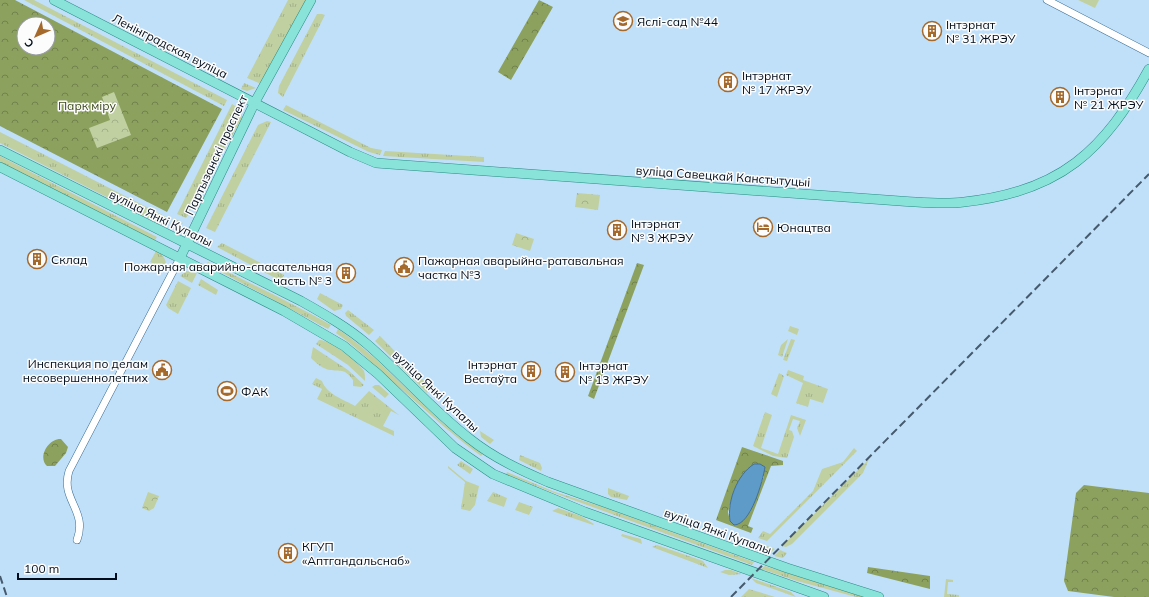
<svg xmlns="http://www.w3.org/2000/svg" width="1149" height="597" viewBox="0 0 1149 597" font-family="Mulish,sans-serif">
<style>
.grass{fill:url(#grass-tufts)}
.forest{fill:url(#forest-crowns);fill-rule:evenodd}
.park{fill:url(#park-crowns)}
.garden{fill:#c0d0a1}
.water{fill:#5f9bc9;stroke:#427095}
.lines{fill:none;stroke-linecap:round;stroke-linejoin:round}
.minor-casing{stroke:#396c92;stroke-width:8}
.major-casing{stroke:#278c86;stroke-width:10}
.minor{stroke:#fff;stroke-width:7}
.major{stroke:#8ae3d9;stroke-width:9}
.rail{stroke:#465a6d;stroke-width:2;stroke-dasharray:8 4;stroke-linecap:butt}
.labels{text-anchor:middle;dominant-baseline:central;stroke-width:3;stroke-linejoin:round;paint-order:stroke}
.poi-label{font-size:12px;fill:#000d1c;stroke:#fcfcfc;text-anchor:start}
.street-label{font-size:12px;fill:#000d1c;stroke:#fcfcfc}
.park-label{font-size:12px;fill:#3c4a19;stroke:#fcfcfc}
</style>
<defs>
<pattern id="grass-tufts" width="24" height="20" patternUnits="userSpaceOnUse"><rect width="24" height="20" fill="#c0d0a1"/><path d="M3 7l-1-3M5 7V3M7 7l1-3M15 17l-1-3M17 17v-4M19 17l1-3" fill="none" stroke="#a3b18a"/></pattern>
<pattern id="forest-crowns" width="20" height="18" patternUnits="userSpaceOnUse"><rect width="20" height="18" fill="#8da15f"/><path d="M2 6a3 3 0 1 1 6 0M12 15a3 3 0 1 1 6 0" fill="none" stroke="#71824e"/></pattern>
<pattern id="park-crowns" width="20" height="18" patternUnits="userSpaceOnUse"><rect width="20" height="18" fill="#c0d0a1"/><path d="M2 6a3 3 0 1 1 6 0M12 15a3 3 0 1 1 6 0" fill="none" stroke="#a3b18a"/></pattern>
</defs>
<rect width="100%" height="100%" fill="#c0e0fa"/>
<!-- grass -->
<path class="grass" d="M24,0H34L227,100L224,106Z
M288,0H306L261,84L247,78Z
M317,14H322L325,15L283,97L278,93L279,86Z
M244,83L256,88L247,91L241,89Z
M232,104L240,109L242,118L186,218L177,214Z
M286,105L371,148L382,150L380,155L369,152L283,110Z
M267,121L271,122L215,232L206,228L258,125Z
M0,132L166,217L162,225L0,143Z
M385,151L484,157V162L383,156Z
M0,156L157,237L154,242L0,162Z
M174,218L183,223L179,227L170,226Z
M222,243L284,275L281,281L217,247Z
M156,251C163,255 168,260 165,269L150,262Z
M208,262C249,283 291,302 331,325L328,329L206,264Z
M186,271L197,273L192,283L180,276Z
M201,279L218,290L216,295L198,285Z
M178,281L191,288L178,314L168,308L166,305Z
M320,293L343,305L341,309L334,311L317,299Z
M348,310L374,330L369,335L346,316L345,313Z
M790,326L799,329L797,335L788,331Z
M338,329C391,365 429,419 483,454L481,456C456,438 432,416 408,395C383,374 362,351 336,333Z
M380,336L431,388L427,393L375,341Z
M788,339L782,357L778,355L781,345Z
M791,339L795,340L787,361L783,360Z
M319,340C329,339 359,362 364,371C365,374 365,377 365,381L348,365L316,344Z
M313,347L348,370L364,385L361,387L353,386V380C344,368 342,372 331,370C324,370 316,363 311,358Z
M788,370L804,376L803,380L828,389L823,403L810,399L808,407L796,403L803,383L786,375Z
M779,373L784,376L777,397L771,394Z
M316,378L322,381C326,394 345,400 355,406L369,391L399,415L391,411L383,426L394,431V436L317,399L322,389L312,384Z
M375,385H379L389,394L385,398L372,387Z
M765,412L772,415L761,448L778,454L791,415L806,420L800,436L797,428L800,421L793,419L789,430L792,431L794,437L787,458L773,456L753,446Z
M480,431L494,440L490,444L481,437Z
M854,448L857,451L767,541L758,538L763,531L770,534L813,491L822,469L843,462Z
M520,455L540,463L542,468L541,471L519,460Z
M869,459L863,473L792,544L786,547L782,546Z
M461,461L473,469L470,474L457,465Z
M448,466L466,481L479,486L475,505L470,511L461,509L465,482L448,468Z
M507,472L555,492L600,506L754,562L752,565L554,493L506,474Z
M608,488L629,496L627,500L611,497L608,494Z
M493,492L507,498L504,507L487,501Z
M519,502L533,507L529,515L515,510Z
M558,508L581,516L594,524L593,525L552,511Z
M665,509L684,516L683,519L676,521L663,513Z
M622,534L641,539L642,544L621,536Z
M754,541L775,549L768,554L749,547L747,545Z
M657,545L703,561L708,568L652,547Z
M780,550L787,553L783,558L774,556Z
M765,566L864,597H856L797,581L761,569Z
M725,570H731L742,574L729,575L720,572Z
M751,578L791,592L796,597L756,583Z
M946,579L953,580V582H948L947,594L959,595V597H944Z"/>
<!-- forest -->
<path class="forest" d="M0,0H15L222,109L167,212L0,126ZM24,24H48V48H24Z
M539,0L553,7L511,80L498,72Z
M637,263L644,265L594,399L588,396Z
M61,439L68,447L66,453L55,466H47C37,457 49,438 61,439Z
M742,447L783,461V465L771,466L748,526L753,528L751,533L716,520ZM764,476L750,512L730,521L728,512L734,490Z
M1084,485L1149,493V597H1114L1068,591L1064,581L1076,493Z
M868,567L930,576V589L867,573Z"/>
<!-- park -->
<path class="park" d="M114,92L131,135L97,148L89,128L110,120L102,97Z
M577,193L600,195L598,210L575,207Z
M516,233L534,239L530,251L512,245Z
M148,492L159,496L154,508L149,511L142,508Z
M749,589L775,597H741Z"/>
<!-- garden -->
<path class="garden" d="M1078,0H1099L1095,8Z"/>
<!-- water -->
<path class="water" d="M754,464H760L765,467C763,480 751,525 734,525L730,521C727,501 737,475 754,464Z"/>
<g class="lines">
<defs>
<path id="minor" d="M1047,0L1149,53
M77,540C88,510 60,500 69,471L180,258"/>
<path id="major" d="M54,0L350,152L376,163L900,201C921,202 943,205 964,202C1060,192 1104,151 1149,69
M0,150L301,301C324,314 347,327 367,344C403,375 433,411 470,439C494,458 520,470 548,482L787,568L879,597
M0,167L284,311L344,346L378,374L455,448L493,474L585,512L824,597
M180,258L255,102L311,0"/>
</defs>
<!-- minor casing -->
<use href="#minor" class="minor-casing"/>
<!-- major casing -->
<use href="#major" class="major-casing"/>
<!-- minor -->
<use href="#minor" class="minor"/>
<!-- major -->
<use href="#major" class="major"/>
<!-- rail -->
<path class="rail" d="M0,576L7,597
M731,597L1149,174"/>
</g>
<!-- icons -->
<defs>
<symbol id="school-ring" viewBox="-11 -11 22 22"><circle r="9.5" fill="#fcfcfc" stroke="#a5692b" stroke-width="1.5"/><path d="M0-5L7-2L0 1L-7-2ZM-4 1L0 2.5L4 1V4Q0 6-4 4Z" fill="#a5692b"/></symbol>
<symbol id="building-ring" viewBox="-11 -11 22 22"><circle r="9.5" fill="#fcfcfc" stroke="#a5692b" stroke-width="1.5"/><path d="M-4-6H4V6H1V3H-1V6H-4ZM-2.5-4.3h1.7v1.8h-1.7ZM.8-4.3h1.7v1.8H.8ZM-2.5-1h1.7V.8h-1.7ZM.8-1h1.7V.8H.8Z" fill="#a5692b"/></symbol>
<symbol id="hotel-ring" viewBox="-11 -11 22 22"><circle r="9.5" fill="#fcfcfc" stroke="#a5692b" stroke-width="1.5"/><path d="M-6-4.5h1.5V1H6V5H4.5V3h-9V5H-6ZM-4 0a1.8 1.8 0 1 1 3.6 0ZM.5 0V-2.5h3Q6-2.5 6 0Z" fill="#a5692b"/></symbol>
<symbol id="civic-ring" viewBox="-11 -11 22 22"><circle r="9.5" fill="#fcfcfc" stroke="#a5692b" stroke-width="1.5"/><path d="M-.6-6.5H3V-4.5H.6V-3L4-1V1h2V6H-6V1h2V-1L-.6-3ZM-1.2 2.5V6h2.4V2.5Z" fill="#a5692b"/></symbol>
<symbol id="stadium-ring" viewBox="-11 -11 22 22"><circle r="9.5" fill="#fcfcfc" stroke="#a5692b" stroke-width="1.5"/><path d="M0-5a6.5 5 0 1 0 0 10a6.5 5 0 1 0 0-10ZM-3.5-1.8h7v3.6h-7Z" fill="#a5692b"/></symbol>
</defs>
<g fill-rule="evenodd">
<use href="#school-ring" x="612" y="10" width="22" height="22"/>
<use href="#building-ring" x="921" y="20" width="22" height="22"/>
<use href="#building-ring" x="717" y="71" width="22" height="22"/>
<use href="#building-ring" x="1049" y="86" width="22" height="22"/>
<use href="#hotel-ring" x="752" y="216" width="22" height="22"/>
<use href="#building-ring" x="606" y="219" width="22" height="22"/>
<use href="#building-ring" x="26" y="248" width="22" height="22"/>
<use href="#civic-ring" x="393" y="256" width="22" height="22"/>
<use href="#building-ring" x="335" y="262" width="22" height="22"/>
<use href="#civic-ring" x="151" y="359" width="22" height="22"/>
<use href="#building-ring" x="520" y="360" width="22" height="22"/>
<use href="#building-ring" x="554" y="361" width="22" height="22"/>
<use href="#stadium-ring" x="216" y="380" width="22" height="22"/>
<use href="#building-ring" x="277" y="542" width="22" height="22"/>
</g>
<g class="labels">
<!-- poi labels -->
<g class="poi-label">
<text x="637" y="21">Яслі-сад №44</text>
<text x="946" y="24">Інтэрнат<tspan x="946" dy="14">№ 31 ЖРЭУ</tspan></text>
<text x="742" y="75">Інтэрнат<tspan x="742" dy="14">№ 17 ЖРЭУ</tspan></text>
<text x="1074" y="90">Інтэрнат<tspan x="1074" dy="14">№ 21 ЖРЭУ</tspan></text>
<text x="631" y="223">Інтэрнат<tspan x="631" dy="14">№ 3 ЖРЭУ</tspan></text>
<text x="777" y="227">Юнацтва</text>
<text x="51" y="259">Склад</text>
<text x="418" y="260">Пажарная аварыйна-ратавальная<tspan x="418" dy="14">частка №3</tspan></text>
<text x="332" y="266" text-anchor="end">Пожарная аварийно-спасательная<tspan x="332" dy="14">часть № 3</tspan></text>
<text x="148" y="363" text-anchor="end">Инспекция по делам<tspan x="148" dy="14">несовершеннолетних</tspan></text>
<text x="517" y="364" text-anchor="end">Інтэрнат<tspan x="517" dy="14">Вестаўта</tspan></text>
<text x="579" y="365">Інтэрнат<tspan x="579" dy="14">№ 13 ЖРЭУ</tspan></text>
<text x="241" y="391">ФАК</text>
<text x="302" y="546">КГУП<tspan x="302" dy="14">«Аптгандальснаб»</tspan></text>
</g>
<!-- street labels -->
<g class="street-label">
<text transform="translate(170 46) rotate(27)">Ленінградская вуліца</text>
<text transform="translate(216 155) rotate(-65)">Партызанскі праспект</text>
<text transform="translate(723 176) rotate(4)">вуліца Савецкай Канстытуцыі</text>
<text transform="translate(161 218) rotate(26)">вуліца Янкі Купалы</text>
<text transform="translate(436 391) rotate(43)">вуліца Янкі Купалы</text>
<text transform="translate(718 531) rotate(20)">вуліца Янкі Купалы</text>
</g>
<!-- park labels -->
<g class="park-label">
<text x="87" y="105">Парк міру</text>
</g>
</g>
<!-- north arrow -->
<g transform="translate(36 36) rotate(225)"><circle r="19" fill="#fcfcfc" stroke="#979ca2"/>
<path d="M0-3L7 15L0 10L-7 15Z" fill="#a5692b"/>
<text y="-6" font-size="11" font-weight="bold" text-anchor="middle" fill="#000d1c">С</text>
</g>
<!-- scale -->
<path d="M18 573v6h98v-6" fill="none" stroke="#000d1c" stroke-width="2"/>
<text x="24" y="573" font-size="12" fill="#000d1c" stroke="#fcfcfc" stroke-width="3" paint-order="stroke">100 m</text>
</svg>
